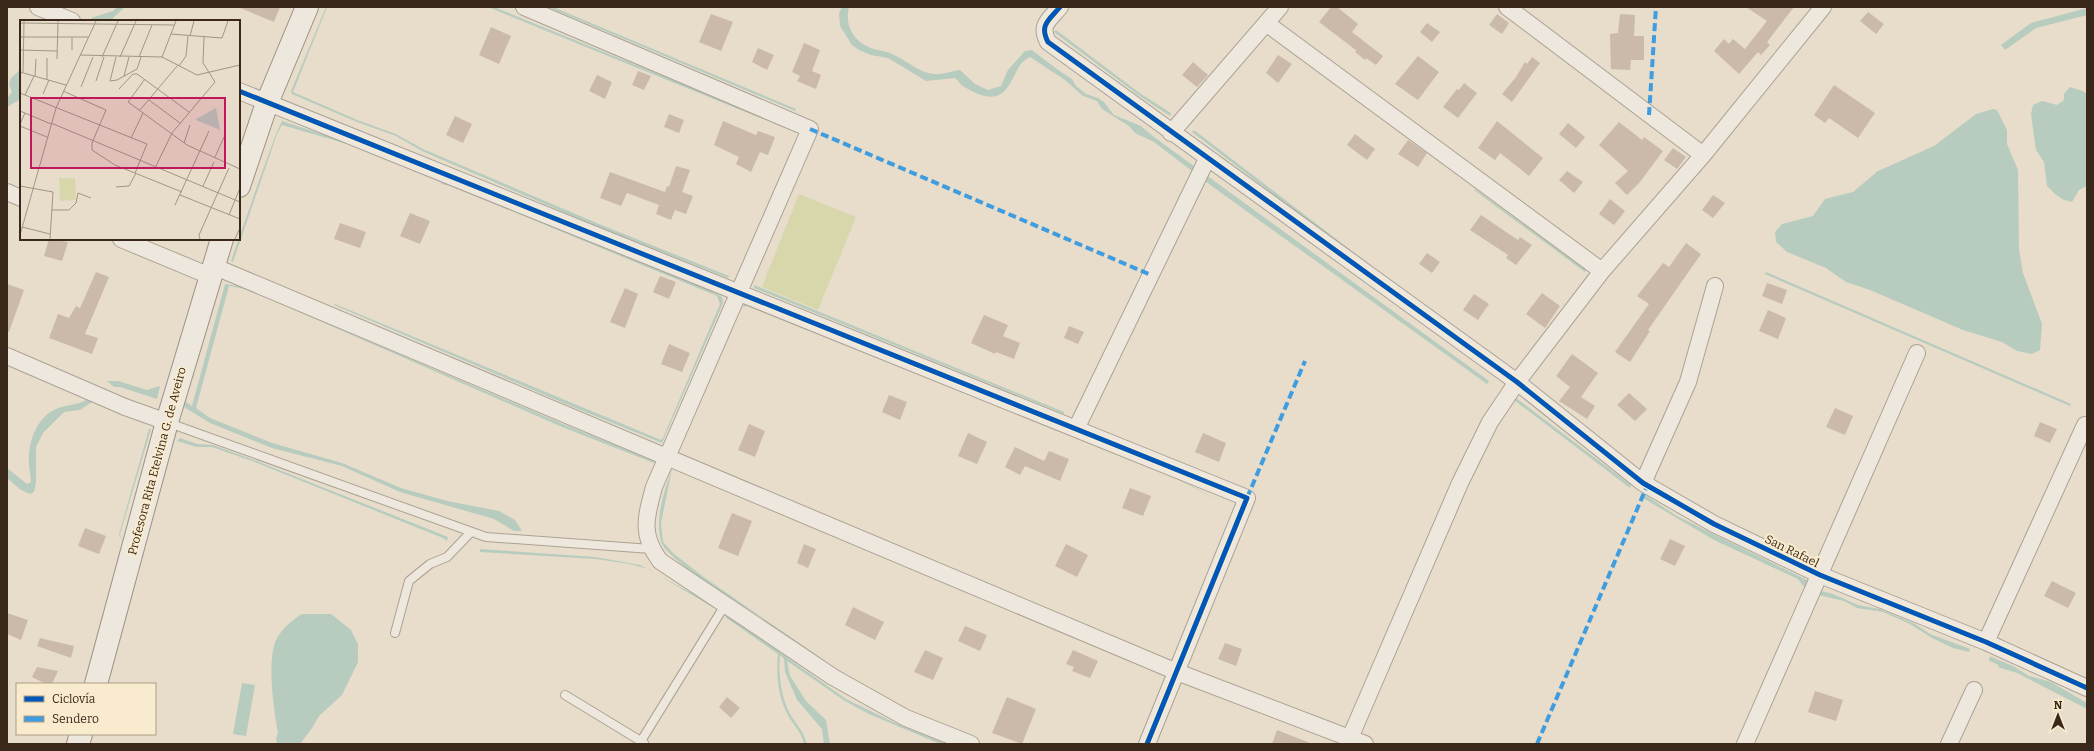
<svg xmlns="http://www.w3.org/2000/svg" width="2094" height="751" viewBox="0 0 2094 751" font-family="Bitter,serif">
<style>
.green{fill:#d8d7ab}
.water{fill:#b7ccbe}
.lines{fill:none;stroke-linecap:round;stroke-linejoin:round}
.stream{stroke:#b7ccbe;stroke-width:4.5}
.building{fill:#cbbaaa}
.lane-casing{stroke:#aba294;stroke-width:10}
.street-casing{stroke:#aba294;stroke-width:18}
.secondary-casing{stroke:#9b9184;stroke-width:24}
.lane{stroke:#ede7dd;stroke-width:8}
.street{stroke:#ede7dd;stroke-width:16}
.secondary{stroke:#ede7dd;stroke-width:22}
.quiet{stroke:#3e9cdf;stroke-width:4;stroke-dasharray:8 4;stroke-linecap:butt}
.cycleway-casing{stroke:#f9ebce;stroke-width:8}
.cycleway{stroke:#0057b8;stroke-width:5}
.labels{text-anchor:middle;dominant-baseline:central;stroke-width:4;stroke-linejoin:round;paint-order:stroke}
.street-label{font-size:12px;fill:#3a291b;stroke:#f9ebce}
.inset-road{fill:none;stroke:#a29584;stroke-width:1}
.view{fill:#c2185b;fill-opacity:0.15;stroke:#c2185b;stroke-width:2}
.inset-edge{fill:none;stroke:#3a291b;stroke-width:2}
</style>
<rect width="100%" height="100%" fill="#e7ddca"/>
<!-- green -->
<path class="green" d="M799,194L856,217L818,310L762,287Z"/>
<!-- water -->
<path class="water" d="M117,7H125L112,19L95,21L91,18L113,11Z
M326,7H327L293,92L357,120L396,134L423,149L599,224L729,276L728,278L598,227L422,151L396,136L357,122L292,94L291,91Z
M488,7H494L790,128V130Z
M548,7H553L796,109L795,111Z
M842,7H849C844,27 855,43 874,49C880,51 887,51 892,54C906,60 918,72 933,74C942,75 951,71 960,70L975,84L988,90L1001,86L1008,70L1025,51L1032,50L1058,70L1072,79L1076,86L1086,94L1098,98L1104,102L1114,115L1141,126L1154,137L1489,381L1487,384L1213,187L1154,142L1135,133L1129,126L1102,109L1097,101L1083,96L1065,80L1030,57C1018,63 1018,70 1012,80C1000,104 985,98 966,88C961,86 959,81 955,78L926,81L888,58L871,55L859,50L852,45L840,26L839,13Z
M2087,8V15L2036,28L2005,50L2001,45L2031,23Z
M1056,30L1141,94L1171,113L1170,116L1141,97L1054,32Z
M21,69V99L7,107V98L12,92L9,84L11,78Z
M2070,87L2083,91L2087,94V186L2079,190L2072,202L2064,200L2055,194L2047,186L2044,162L2036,150L2031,114L2033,105L2042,101L2057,105L2064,100V94Z
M1993,109L1997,110L2007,130V144L2018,170L2019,249L2023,273L2042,324L2040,350L2032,354L2017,351L2002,342L1963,330L1870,290L1846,282L1826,268L1787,252L1776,242L1775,232L1782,224L1813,216L1825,199L1853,192L1878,171L1934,146L1976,114Z
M282,121L355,145L431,175L430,177L354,146L282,125L277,134L233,262L231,261L261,175L276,134Z
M1194,130L1425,307L1423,309L1192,132Z
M443,180L699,285L722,297L723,303L662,443L573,407L334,305L335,304L661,440L663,438L720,304L717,296L451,186L441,184Z
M1475,189L1586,270L1585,272L1474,190Z
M1766,272L2071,404L2070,406L1765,274Z
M225,284L249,288L307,315L563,424L655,461L654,463L562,427L249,290L229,286L196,408L210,418L272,443L342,463L401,488L447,501L499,511L515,520L522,531H514L494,519L400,492L342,466L272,448L210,423L184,407L185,401L192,406Z
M754,285L1064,412V414L754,288Z
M744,304L1165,471L1221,502L1164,472L747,306L743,307Z
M107,381H118L147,390L160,386L157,399L120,387H114Z
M1512,395L1631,485L1630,488L1510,397Z
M88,399L92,402L80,410L64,412L43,433L36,447V483L34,492L30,494L21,490L7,478V468L27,484L31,482C31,474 28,466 29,458C29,439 38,417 56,409C67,404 77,406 88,399Z
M149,429H151L120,534L122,541L119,534Z
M180,438L197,444L213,445L254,460L448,537L447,541L443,538L252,461L212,447H197L177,441Z
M672,469L661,523L663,542L674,554L705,578L821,658L820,659C802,646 783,633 765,620C746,607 665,560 661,541C655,517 664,492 672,469Z
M1645,495L1677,516L1805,579L1812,584L1807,591L1798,579L1714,540L1643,498Z
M480,549L595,557L640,565L715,606L714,608L648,569L630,564L596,559L480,552Z
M1821,591L1833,594L1858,605L1880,609L1915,624L1930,634L1970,649L1969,652L1953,648L1932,638L1910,624L1883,612L1857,608L1844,601L1819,595Z
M302,614H331L351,630L358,644V662L342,695L319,716L312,728L300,744H277L276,739L278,733C274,711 266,658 277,638C283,628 292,620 302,614Z
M727,615L846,699L893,722L947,744H940L869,714L845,701L787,661L790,676L806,701L826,720L830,744H824L822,729L797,700L785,672L784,659L780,655C778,673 781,697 790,714C796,724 804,732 807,744H804C802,732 793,725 788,715C778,698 776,673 778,654L725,617Z
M2001,661L2013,666L2029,676L2051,682L2087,703V709L2017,673L1998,667Z
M242,683L255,685L246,736L233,734Z"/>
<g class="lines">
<!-- stream -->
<path class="stream" d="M1991,659L2004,665"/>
</g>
<!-- building -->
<path class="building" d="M238,7H280L274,22Z
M1331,7H1337L1358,24L1352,32L1383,56L1376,65L1366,58L1365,60L1355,52L1357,51L1319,22Z
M1746,7H1794L1767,42L1770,45L1761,55L1758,52L1739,74L1714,51L1724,39L1729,44L1733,39L1745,49L1767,21Z
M1868,12L1884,24L1876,34L1860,21Z
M711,14L733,22L721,51L699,42Z
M1497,14L1509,23L1502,34L1489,25Z
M1620,14L1635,15L1634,36H1644V60H1631L1630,70L1611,69L1610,34L1618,33Z
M1427,23L1440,32L1432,42L1420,32Z
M491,27L511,36L499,64L479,55Z
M804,43L820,50L812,71L821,75L816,89L797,81L800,76L792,72Z
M758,48L774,55L767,70L752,62Z
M1278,55L1292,64L1278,83L1266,73Z
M1418,56L1439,72L1418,100L1395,84Z
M1532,57L1540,63L1512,102L1502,94L1516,77L1525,62L1527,64Z
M1193,62L1208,75L1197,87L1182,75Z
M638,71L651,76L644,90L632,85Z
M597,75L612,82L605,99L589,91Z
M1464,83L1477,93L1458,118L1443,107L1457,89L1459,90Z
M1834,85L1875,113L1858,138L1829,118L1825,123L1814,115Z
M669,114L684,120L679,133L664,127Z
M455,116L472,124L463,143L446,135Z
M723,121L756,135L758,131L775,137L768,155L760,152L751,172L736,164L739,157L714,145Z
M1497,121L1543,158L1529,176L1500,153L1495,160L1478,148Z
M1619,122L1642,140L1644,137L1663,151L1640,182L1627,195L1615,183L1628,171L1599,145Z
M1568,123L1585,137L1576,148L1559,134Z
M1355,134L1375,149L1367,160L1347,145Z
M1408,140L1427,153L1418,167L1398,154Z
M1673,148L1686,157L1677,169L1664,160Z
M676,166L690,170L682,192L693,196L686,214L675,210L671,220L656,214L659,205L627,193L621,206L600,198L610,172L665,192L667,186L669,187Z
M1567,171L1583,182L1574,193L1559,180Z
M1713,195L1725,203L1713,218L1702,210Z
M1610,199L1625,211L1614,225L1599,214Z
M410,213L430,221L420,244L400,236Z
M1481,215L1518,240L1520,237L1532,245L1516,265L1506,258L1508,255L1470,230Z
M340,223L366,232L360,248L334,239Z
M49,239L68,242L62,261L44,256Z
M1686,243L1701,254L1648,330L1650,331L1630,362L1615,352L1649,304L1637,296L1663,263L1669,267Z
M1427,253L1440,262L1432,273L1419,264Z
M96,272L109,277L85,334L98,338L92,354L49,338L58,314L69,318L76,306L80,308Z
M660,276L676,282L669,299L653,292Z
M1767,283L1787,290L1782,304L1762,296Z
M7,284L24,290L9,332H7Z
M625,288L638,294L625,328L610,322Z
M1542,293L1560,306L1545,328L1526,314Z
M1474,294L1489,304L1478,320L1463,310Z
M1768,310L1786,318L1778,339L1759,331Z
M984,315L1008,325L1003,336L1020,343L1014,359L996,352L995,354L971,343Z
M1069,326L1084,332L1078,344L1064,338Z
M669,344L690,353L682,372L661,364Z
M1572,354L1598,373L1581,397L1595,406L1587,419L1559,401L1570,387L1556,376Z
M1629,393L1647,409L1635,421L1617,405Z
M889,395L907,402L900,420L882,412Z
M1835,408L1853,416L1845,435L1826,427Z
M2040,422L2057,429L2050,443L2034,436Z
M749,424L765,431L755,457L738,450Z
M968,433L987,442L977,464L958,456Z
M1203,433L1226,443L1219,462L1195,452Z
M1015,447L1044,461L1049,451L1069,459L1060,481L1025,466L1020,475L1005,467Z
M1130,488L1151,496L1143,516L1122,508Z
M732,513L752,521L738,556L718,548Z
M85,528L106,536L99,554L78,546Z
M1670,539L1685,546L1675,566L1660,559Z
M804,544L816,549L808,568L797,563Z
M1066,544L1088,555L1077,577L1055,566Z
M2052,581L2076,593L2068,608L2044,596Z
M853,607L884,622L875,640L845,625Z
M7,613L28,620L21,640L7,634Z
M965,626L987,635L980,651L958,641Z
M40,638L74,646L71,658L37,646Z
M1225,643L1242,649L1236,666L1218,659Z
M925,650L943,658L933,680L914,672Z
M1073,650L1098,661L1090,678L1072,671L1074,667L1066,664Z
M37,667L58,671L52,684H46L32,677Z
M1815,691L1843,700L1836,721L1808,712Z
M727,697L740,708L731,718L719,707Z
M1007,697L1036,709L1022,744L992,733Z
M1277,730L1310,743V744H1272Z"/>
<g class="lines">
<defs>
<path id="lane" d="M169,423L486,537L651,549
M395,633L409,581L430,564L447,557L471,532
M565,695L644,743
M641,741L725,605"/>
<path id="street" d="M38,7L72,21
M524,7L810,129L654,487C646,517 640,534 660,561L833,677L906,718L971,744
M1060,7C1049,20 1039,25 1048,42L1517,382L1643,483L1714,524L1820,575L1986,642L2087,688
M1507,7L1703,155
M1266,23L1602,271
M239,91L1247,498L1147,744
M1171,133L1280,7
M7,192L21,198
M121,239L210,276
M213,266L1177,672L1365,744
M7,356L125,407L167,422
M1076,429L1207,159
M1643,483L1688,382L1715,286
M1986,642L2085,425
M1350,738L1460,483L1490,422L1517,382L1602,271L1703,155L1823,7
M1745,744L1917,353
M1949,744L1974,690"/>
<path id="secondary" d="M239,186L267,103L307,7
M96,684L167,422L222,239
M78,744L81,734"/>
</defs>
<!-- lane casing -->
<use href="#lane" class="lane-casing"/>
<!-- street casing -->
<use href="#street" class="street-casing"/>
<!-- secondary casing -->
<use href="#secondary" class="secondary-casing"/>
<!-- lane -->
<use href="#lane" class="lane"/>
<!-- street -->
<use href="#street" class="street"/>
<!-- secondary -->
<use href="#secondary" class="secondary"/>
<!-- quiet -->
<path class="quiet" d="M1649,115L1656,7
M810,129L1151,275
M1247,498L1305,361
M1537,744L1647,486"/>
<defs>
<path id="cycleway" d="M1060,7C1049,20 1039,25 1048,42L1517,382L1643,483L1714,524L1820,575L1986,642L2087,688
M239,91L1247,498L1147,744"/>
</defs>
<!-- cycleway casing -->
<use href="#cycleway" class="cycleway-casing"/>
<!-- cycleway -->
<use href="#cycleway" class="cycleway"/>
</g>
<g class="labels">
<!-- street labels -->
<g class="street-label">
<text transform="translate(157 461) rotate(-75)">Profesora Rita Etelvina G. de Aveiro</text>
<text transform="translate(1792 551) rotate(26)">San Rafael</text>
</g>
</g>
<!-- overview -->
<g transform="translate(20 20)">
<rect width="220" height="220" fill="#e7ddca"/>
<path d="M39,158H55L56,180L40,181Z" fill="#d8d7ab"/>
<path d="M196,88L200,110L176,100V99Z" fill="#b7ccbe"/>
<path class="inset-road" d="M0,3L154,5M151,14L202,18L208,1M170,16L174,1M0,17H68M0,30L37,31M52,30V17M60,35L142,37L177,55L220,45M82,37L98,1M96,37L90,61L97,60L117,49L121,37M100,37L116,1M119,37L132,5M142,37L156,1M37,39L38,1M159,46L166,36L168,16M0,52L46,65M3,52L4,1M15,56L16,39M104,56L109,37M27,59V38M125,59L108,82L167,125L220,149M76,61L84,37M61,67L73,37M99,69L113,54H117L169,92M43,71L86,90L72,123V130L95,145L162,172M0,73L127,124L115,153M23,74L29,60M5,75L14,56M129,80L160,103M120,90L158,45M0,91L31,104M31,103L220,182M0,104L5,93M0,106L27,117M111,118L123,93M164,123L170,105M195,137L204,117M136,146L152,113L195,62L183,43L184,17M0,166L33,172L30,219M183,166L194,142M96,167L109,166L116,153M160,175L220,199M155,185L189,111M32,190H49L56,183L58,173L71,178M209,195L220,168M2,207L30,214M0,215L36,88L76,1M180,219L179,215L209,148M215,219L220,208"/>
<path class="view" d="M11,78H205V148H11Z"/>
<rect width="220" height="220" class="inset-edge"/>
</g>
<!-- border -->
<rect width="2094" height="751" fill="none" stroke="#3a291b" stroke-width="16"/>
<!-- legend -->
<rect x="16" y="683" width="140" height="52" fill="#f9ebce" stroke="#ad9d86"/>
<rect x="24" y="696" width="20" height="6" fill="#0057b8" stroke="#ad9d86"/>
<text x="52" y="703" font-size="12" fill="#3a291b">Ciclovía</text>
<rect x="24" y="716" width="20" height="6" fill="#3e9cdf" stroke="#ad9d86"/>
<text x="52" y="723" font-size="12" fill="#3a291b">Sendero</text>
<!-- north arrow -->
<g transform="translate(2058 715)" stroke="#f9ebce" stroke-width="3" paint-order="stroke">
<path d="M0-3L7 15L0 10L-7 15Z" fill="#3a291b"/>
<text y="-6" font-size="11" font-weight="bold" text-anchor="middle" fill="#3a291b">N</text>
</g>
</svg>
